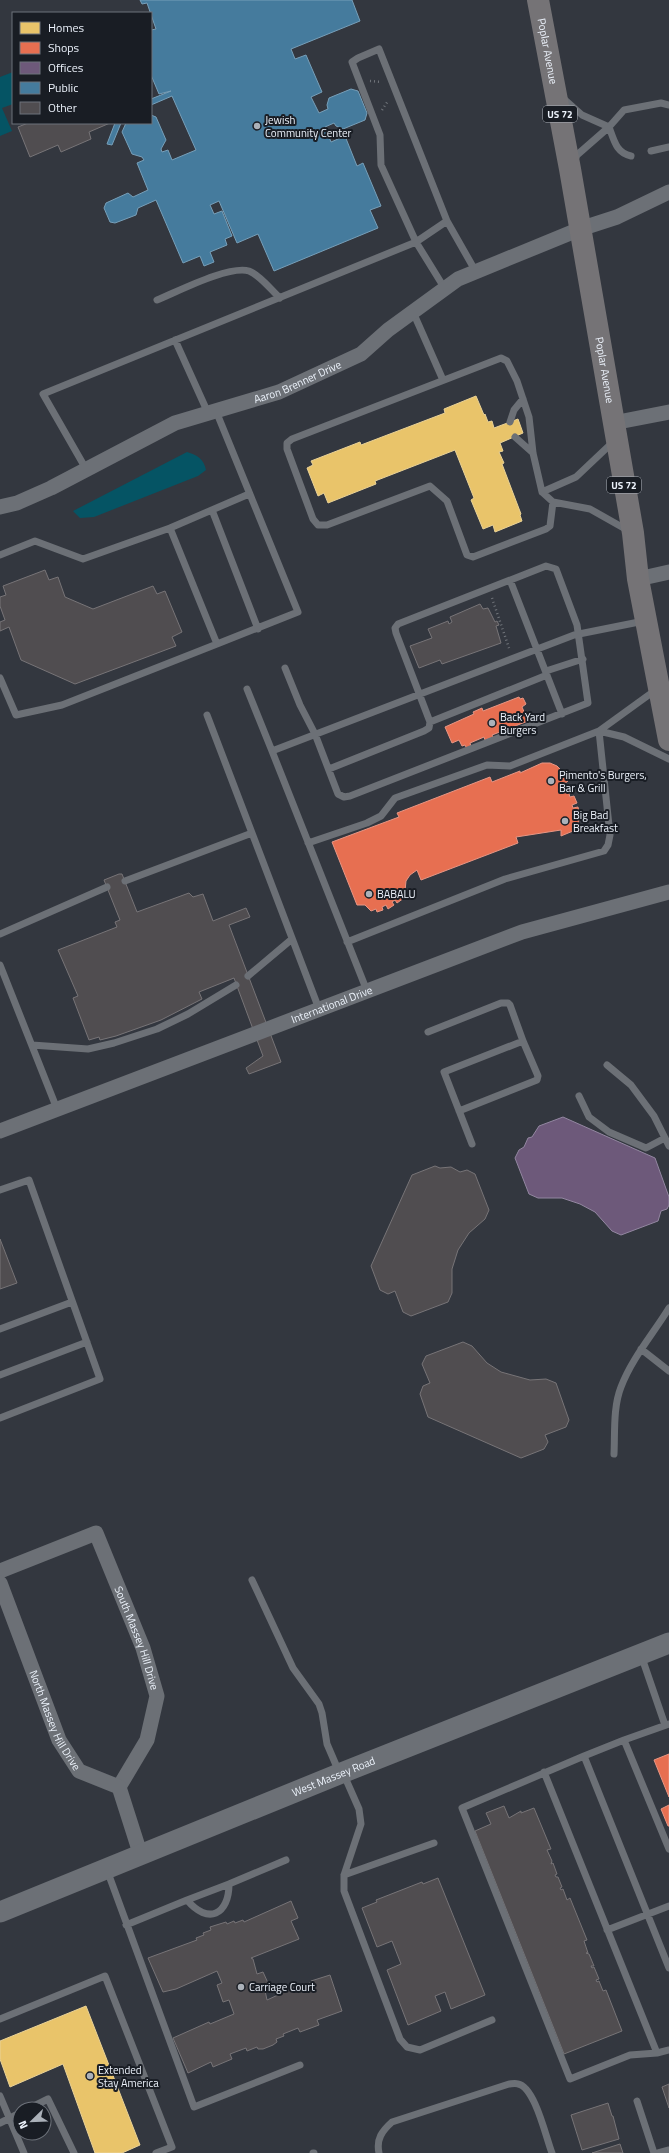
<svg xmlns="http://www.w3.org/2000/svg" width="669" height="2153" viewBox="0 0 669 2153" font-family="'Titillium Web',sans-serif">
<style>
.water{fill:#055464}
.homes{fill:#e9c46a;stroke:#ead296}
.shops{fill:#e76f51;stroke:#e89684}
.offices{fill:#6d597a;stroke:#9387a1}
.public{fill:#457b9d;stroke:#779fb9}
.building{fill:#504d50;stroke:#777477}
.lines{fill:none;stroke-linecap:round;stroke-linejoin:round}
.path{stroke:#70747a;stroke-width:2.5;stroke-dasharray:1 3;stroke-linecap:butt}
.lane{stroke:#6c7076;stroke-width:7}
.street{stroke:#6c7076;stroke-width:15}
.secondary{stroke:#6c7076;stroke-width:21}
.primary{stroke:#757376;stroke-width:22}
.poi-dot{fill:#abb1b9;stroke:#191d24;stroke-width:1.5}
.labels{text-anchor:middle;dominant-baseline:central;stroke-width:4;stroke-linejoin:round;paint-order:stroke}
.shield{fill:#191d24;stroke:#adb2ba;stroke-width:1}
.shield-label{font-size:10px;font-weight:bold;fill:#ecf2fb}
.street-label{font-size:11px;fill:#ecf2fb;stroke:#191d24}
.poi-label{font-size:11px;fill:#ecf2fb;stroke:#191d24;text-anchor:start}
</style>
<rect width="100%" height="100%" fill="#33373f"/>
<!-- water -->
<path class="water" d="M13,72V104L2,108L12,131L0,136V77Z
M187,452C197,455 204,459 206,470L198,476L94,517L80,518L73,511Z"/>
<!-- homes -->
<path class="homes" d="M476,396L484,415L485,414L488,422L492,421L494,428L518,419L523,433L500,443L503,451L499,452L504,463L502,464L521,514L520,515L522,521L495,532L493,525L483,529L471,500L474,498L455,450L375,481L376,484L328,503L324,493L318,496L307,468L313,465L311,461L360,442L361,445L445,413L444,409Z
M86,2006L140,2145L122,2153H95L63,2064L10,2087L0,2059V2041Z"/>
<!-- shops -->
<path class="shops" d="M519,697L520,699L523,698L526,704L522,707L528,721L492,735L493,737L485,740L484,737L470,743L471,747L467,749L465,745L462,746L459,740L452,743L445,727L474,714L473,712L482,708L483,711Z
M542,763H550L557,766L563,772L561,775L563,774L568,781L564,784L566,786L570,785L573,792L569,794L570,797L574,796L577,803L572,805L573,808L578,807L580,816L578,824L573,831L561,836V830L516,837L518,843L421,880L417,870L410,875L406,881L405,891L400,894L404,898L397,903L395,900L392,902L394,905L388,909L386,905L382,907L383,910L377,912L376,909L371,911L365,905H357L332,842L399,817L397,813L490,777L492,782L520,771V773Z
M669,1754V1797L654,1760Z
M669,1805V1826H668L661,1809Z"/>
<!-- offices -->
<path class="offices" d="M563,1117L655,1158L669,1197V1205L667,1209L661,1211L658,1221L621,1235L612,1231L595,1212L580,1204L562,1198H538L529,1194L515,1158L519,1150L524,1147L528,1138L532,1137L539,1126Z"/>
<!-- public -->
<path class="public" d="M140,0H352L360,21L291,49L295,59L306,55L322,92L311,97L319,113L328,109L327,105L329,98L351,89L358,91L367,113L365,120L343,129L336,126L334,123L325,127L331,142L345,136L357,166L363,163L381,206L370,210L378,228L274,271L258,234L237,243L219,201L210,205L214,214L222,211L232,236L225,239L227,245L210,252L214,262L204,266L200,256L183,263L156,200L138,208L136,215L115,223L110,222L104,208L106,203L128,193L133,197L148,190L137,163L144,160L142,157L132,154L122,132L126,123H151V115L156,117L166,140L161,149L162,152L168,150L172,160L196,150L172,96L151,105V99L171,91L159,94L151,75V30L156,29L147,3L142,4Z
M115,123H121L112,145L107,144Z"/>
<!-- building -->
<path class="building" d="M28,123H110L89,132L91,139L61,152L58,145L30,157L18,127Z
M45,570L49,580L58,577L65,597L93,609L153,586L157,594L165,591L182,632L172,637L176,646L75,684L21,660L9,627L0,631V622L5,620L0,606V597L6,595L3,586Z
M480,604L483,609L488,608L495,622L497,621L499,625L496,626L501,643L442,664L440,660L419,668L410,646L432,638L428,629L448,621L449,624L452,622L450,617Z
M119,874H122L137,912L189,893L193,897L203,894L213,921L246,908L250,917L229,925L281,1062L249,1074L246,1068L263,1056L234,978L199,992L202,999L161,1020L116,1036L100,1040L99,1037L89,1040L73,998L78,996L58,950L117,927L115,922L120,920L104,880Z
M435,1166L440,1168L451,1167L460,1172L467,1170L475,1174L489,1210L485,1219L469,1233L458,1250L452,1269V1293L448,1302L411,1316L403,1312L395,1291L388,1294L380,1290L371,1266L412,1175Z
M0,1239L17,1283L0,1289Z
M463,1342L472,1346L487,1363L501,1372L530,1380L546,1379L556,1383L569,1420L566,1427L545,1435L548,1442L544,1449L521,1458L428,1417L420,1394L423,1386L430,1383L422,1364L426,1356Z
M504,1806L509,1818L521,1811V1813L534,1808L551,1849L547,1850L552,1861L551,1864L553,1863L557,1874L555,1875L556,1877H558L562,1887L560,1888L561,1890L563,1889L567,1900L570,1898L587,1940L584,1941L588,1953H586L589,1954L594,1966H591L592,1968L594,1967L599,1979L596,1980L597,1982L599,1981L603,1991L606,1990L622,2031L564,2054L475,1831L491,1824L486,1813Z
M438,1878L485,1995L451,2009L445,1992L435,1996L441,2011L408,2025L387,1970L401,1964L392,1941L377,1947L362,1908L377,1902L376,1900L422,1882L423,1884Z
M291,1901L298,1918L291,1921L299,1939L251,1958L253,1959L257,1974L263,1972L268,1983L261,1986H264L267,2000L302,1984L303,1986L312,1982L311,1981L330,1975L342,2011L317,2020L319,2025L300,2032L298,2028L283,2034L284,2036L276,2039L277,2042L273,2045L263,2049H258L257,2047L247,2051L246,2048L230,2054L232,2059L213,2067L211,2062L188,2073L173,2038L209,2022L210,2024L234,2014L229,2000L223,2002L217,1985L222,1983L217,1971L176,1989L163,1992L148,1958L197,1940L196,1938L204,1935L203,1933L211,1930L210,1927L226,1922L227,1924L234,1921L235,1923L243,1920L244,1922Z
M669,2084V2108L662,2087Z
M608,2103L612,2116H613L619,2139L582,2150L571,2115Z
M620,2144L623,2153H592Z"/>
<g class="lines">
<!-- path -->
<path class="path" d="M370,81L381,82
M382,110L388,101
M492,598L509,648"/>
<!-- lane -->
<path class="lane" d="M564,99L582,115L609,127C614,140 616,153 631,156
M651,151L669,147
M574,162L577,155L609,127L624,110L661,103L669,105
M445,289L416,242L381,165L380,135L352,62L358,58L379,49L447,221
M157,300C177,292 229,265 249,271C260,275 271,290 280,298
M413,312L443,380
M175,340L208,413
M216,411L298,612L217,644
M510,422L514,410L523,399
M515,437L533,453
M613,442L576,477L542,492L553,502L590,509L629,531
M86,469L43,394L416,242L447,221L476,272
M542,492L533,453L529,417L517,381L507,361L501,358L292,439L287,443V449L313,519L318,525H327L430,486L447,501L467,555L473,557L546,529L550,526L553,502
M212,510L258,629
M170,528L249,494
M0,555L35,541L83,559L170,528L217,644L62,705L16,715L0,678
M510,580L562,714
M285,668L300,705L315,734L338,794L344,797L350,796L588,703L577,625L556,569L546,566L398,624L395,628L396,633L430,722L429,728L424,731L329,769
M546,671L583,659
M247,689L272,751L574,635L644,621
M207,715L252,833
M430,722L547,675
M599,731L624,737L669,759
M599,731L657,689
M272,751L367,991
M308,843L367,823L381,816L395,798L487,765L510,766L599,731L610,835L608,845L604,851L505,879L347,942
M125,881L252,833L319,1009
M0,934L107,887
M0,965L57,1109
M248,976L292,939
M428,1032L501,1003H508L510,1005L523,1041L444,1072L472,1144
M32,1045L88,1049L114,1043L157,1029L188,1014L236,985
M607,1065L631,1085L654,1116L669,1146
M579,1096L589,1117L609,1132L646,1148L665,1138
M459,1111L537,1080L538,1076L523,1041
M0,1190L29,1180L100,1379L0,1418
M0,1329L72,1302
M641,1349L669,1371
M0,1375L87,1342
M614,1454C615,1433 613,1407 621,1387C632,1358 653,1334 669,1308
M252,1580L293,1668L319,1704L322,1713L327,1744L339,1772
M641,1655L665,1725
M669,1724L624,1740L669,1849
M584,1756L624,1740
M544,1772L657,2053
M344,1775L359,1809L361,1824L344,1875V1891L400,2039L407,2047L420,2050L492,2020
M107,1870L194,2107L300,2065
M344,1875L434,1843
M187,1900L229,1884
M126,1925L187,1900C208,1925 229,1915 229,1884L286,1860
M607,1930L669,1906
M669,1968L584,1756L462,1808L570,2079L630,2055L657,2053L669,2050
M0,2019L105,1976L172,2147L156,2153
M0,2096L24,2153
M637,2101L654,2153
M28,2109L48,2099L74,2153
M0,2123L20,2113
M313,2153H314
M379,2153C376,2139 382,2131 392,2122L509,2084C511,2084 515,2083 518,2084C535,2087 546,2138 552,2153
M658,2153L669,2150"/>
<!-- street -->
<g class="street">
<path d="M613,423L669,412"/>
<path id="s1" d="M0,507L17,503L51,488L175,423L279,392L361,354L388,330L458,279L580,229L617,217L669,192"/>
<path d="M638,579L669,572"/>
<path id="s2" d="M0,1131L522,932L669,892"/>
<path id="s3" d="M0,1571L96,1533L143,1648L157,1696L147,1740L119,1787"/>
<path id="s4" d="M0,1583L59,1740L79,1771L119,1787L141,1856"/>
</g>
<!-- secondary -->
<path class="secondary" id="s5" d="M0,1912L339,1774L669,1643"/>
<!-- primary -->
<path class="primary" id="s6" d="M538,0L570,169L633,533L638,579L669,740"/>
</g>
<!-- markers -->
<g class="poi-dot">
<circle cx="257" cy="126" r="4"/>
<circle cx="492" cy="723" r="4"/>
<circle cx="551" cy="781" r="4"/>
<circle cx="565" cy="821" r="4"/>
<circle cx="369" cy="894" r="4"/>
<circle cx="241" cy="1987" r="4"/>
<circle cx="90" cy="2076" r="4"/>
</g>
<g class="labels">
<!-- shield labels -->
<g class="shield">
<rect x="543" y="106" width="34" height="16" rx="3"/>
<rect x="607" y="477" width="34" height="16" rx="3"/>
</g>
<g class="shield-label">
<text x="560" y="114">US 72</text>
<text x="624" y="485">US 72</text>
</g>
<!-- street labels -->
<g class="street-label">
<text stroke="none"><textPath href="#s6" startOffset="52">Poplar Avenue</textPath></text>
<text stroke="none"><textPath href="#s6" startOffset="376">Poplar Avenue</textPath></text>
<text stroke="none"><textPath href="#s1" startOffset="324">Aaron Brenner Drive</textPath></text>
<text stroke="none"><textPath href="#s2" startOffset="355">International Drive</textPath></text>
<text stroke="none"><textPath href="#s3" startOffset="216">South Massey Hill Drive</textPath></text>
<text stroke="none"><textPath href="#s4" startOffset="148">North Massey Hill Drive</textPath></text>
<text stroke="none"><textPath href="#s5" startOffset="360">West Massey Road</textPath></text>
</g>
<!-- poi labels -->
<g class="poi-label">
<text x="265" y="120">Jewish<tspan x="265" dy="13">Community Center</tspan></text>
<text x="500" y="717">Back Yard<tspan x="500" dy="13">Burgers</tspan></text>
<text x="559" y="775">Pimento's Burgers,<tspan x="559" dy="13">Bar &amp; Grill</tspan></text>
<text x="573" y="815">Big Bad<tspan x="573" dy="13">Breakfast</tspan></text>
<text x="377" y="894">BABALU</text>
<text x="249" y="1987">Carriage Court</text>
<text x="98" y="2070">Extended<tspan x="98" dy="13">Stay America</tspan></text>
</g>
</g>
<!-- legend -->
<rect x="12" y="12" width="140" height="112" fill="#191d24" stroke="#6d727a"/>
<rect x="20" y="22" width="20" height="12" fill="#e9c46a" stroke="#6d727a"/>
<text x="48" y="32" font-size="12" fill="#ecf2fb">Homes</text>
<rect x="20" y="42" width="20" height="12" fill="#e76f51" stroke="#6d727a"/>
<text x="48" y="52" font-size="12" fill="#ecf2fb">Shops</text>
<rect x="20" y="62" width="20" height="12" fill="#6d597a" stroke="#6d727a"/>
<text x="48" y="72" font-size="12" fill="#ecf2fb">Offices</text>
<rect x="20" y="82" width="20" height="12" fill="#457b9d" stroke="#6d727a"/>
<text x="48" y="92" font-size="12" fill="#ecf2fb">Public</text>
<rect x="20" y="102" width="20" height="12" fill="#504d50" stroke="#6d727a"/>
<text x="48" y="112" font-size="12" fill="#ecf2fb">Other</text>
<!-- north arrow -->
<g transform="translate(32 2121) rotate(247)"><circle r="19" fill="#191d24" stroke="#6d727a"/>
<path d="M0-3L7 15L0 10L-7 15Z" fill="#abb1b9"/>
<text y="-6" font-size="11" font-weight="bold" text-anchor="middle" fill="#ecf2fb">N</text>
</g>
</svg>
